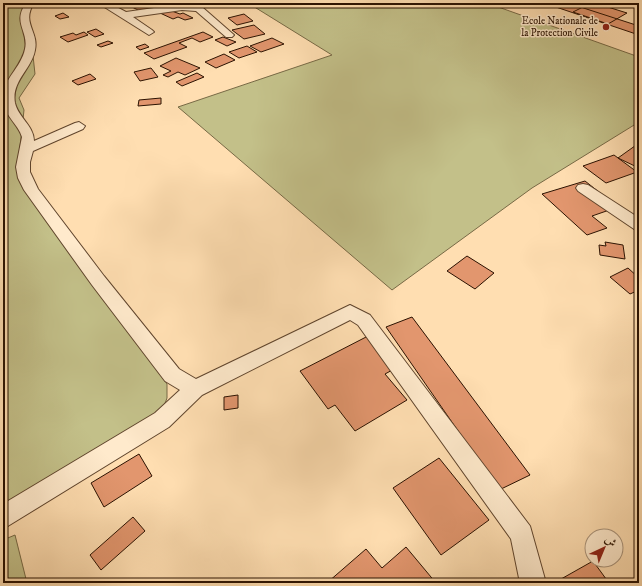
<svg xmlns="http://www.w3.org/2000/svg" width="642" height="586" viewBox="0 0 642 586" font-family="'IM FELL DW Pica',Amiri,serif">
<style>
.green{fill:#c3c089;stroke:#776945}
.building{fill:#e2966e;stroke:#2b1201}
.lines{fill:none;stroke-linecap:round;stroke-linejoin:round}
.street-casing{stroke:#60452d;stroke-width:2}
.path{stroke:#2b1201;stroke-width:1.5;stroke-dasharray:2 1;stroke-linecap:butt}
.street{fill:#ffeacc;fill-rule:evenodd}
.poi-dot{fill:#8f2418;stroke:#ffeacc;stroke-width:1.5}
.labels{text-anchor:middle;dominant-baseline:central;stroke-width:3;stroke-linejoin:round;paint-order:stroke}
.far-poi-label{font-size:10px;fill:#2b1201;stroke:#ffeacc;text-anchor:end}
</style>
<rect width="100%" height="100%" fill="#ffdeb1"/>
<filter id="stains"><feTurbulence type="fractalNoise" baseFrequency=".005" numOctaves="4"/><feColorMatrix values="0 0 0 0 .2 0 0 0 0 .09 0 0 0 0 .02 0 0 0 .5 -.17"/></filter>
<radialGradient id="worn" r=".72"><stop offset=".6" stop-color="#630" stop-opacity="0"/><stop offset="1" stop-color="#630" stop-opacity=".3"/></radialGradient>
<!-- green -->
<path class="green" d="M3,3H30L29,19L35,74L19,98L24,110L19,156L21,175L167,384V398L161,414L3,505Z
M248,3H487L639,57V122L532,188L392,290L178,107L332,55Z
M15,535L27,583H3V540Z"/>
<!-- building -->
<path class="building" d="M124,3H167L142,12Z
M544,3H568L639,26V35Z
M591,3H595L627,13L608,24L573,12Z
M169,10L180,14L183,13L193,18L185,20L178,17L173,19L160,13Z
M63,13L69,17L60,19L55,16Z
M244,14L253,21L237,25L228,18Z
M254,25L265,34L244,39L232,30Z
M96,29L104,34L95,37L87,32Z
M84,32L88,35L68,42L60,37L73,33L76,35Z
M203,32L213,37L200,42L192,38L179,43L187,47L154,59L144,53Z
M223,37L236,42L227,46L215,40Z
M272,38L284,44L261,52L250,46Z
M108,41L113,43L101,47L97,45Z
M145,44L149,47L140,50L136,47Z
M247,46L257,52L239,58L229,52Z
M224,54L235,60L216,68L205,62Z
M176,58L200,68L185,75L178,72L168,77L163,75L171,71L160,66Z
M151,68L158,77L140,81L134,72Z
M197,73L204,77L182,86L176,82Z
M90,74L96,79L78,85L72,81Z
M161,98V104L138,106L139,100Z
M639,143V168L618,158Z
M614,155L637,172L606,183L583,166Z
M585,181L618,207L592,216L607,228L587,235L542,194Z
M605,242L623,245L625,259L600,255L599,245L606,246Z
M467,256L494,273L475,289L447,271Z
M628,268L639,278V290L630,294L610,277Z
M412,317L530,475L499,490L386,327Z
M368,336L396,368L385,374L407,400L355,431L335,405L328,409L300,371Z
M238,395V408L224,410V397Z
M139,454L152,476L104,507L91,483Z
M439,458L489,520L441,555L393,488Z
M133,517L145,531L101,570L90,555Z
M406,547L436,583L328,582L366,549L382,568Z
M593,561L609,583H554Z"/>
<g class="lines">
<defs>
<path id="street" d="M26,3H34C21,23 39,31 35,50C32,69 11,81 15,103C18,117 34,126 34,141L75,123L79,122L85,126L83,129L33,151L30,162V172L38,189L104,276L179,369L196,379L350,305L370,315L530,526L546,583H520L511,539L358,325L350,320L202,395L169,427L3,529V504L155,413L180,390L165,381L92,285L24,190L18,178L16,167L22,137C18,124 5,116 3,102C0,81 21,69 25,49C29,31 12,23 26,3Z
M98,3H109L126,12L182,4L202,7L234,35L232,37H226L196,11L182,10L133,17L152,30L154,32L149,35Z
M583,184L588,185L639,218V230L634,229L578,191L576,188L578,185Z"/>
</defs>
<!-- street casing -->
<use href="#street" class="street-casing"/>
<!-- path -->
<path class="path" d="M3,4L12,5"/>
<!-- street -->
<use href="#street" class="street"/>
</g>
<!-- markers -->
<circle class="poi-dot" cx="606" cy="27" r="4"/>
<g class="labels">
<!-- far-poi labels -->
<g class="far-poi-label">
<text x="598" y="21">Ecole Nationale de<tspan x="598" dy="12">la Protection Civile</tspan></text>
</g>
</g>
<!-- margin -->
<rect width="642" height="586" fill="none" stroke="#ffdeb1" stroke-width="16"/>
<rect x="4" y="4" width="634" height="578" fill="none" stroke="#2b1201" stroke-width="2"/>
<rect x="8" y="8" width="626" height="570" fill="none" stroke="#2b1201"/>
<!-- north arrow -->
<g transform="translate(604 548) rotate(44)"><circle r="19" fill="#ffeacc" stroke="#aa947b"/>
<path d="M0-3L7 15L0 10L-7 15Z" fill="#8f2418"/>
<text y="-6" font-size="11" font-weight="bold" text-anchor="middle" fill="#2b1201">ش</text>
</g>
<rect width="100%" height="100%" filter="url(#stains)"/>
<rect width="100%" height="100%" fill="url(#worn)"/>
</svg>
